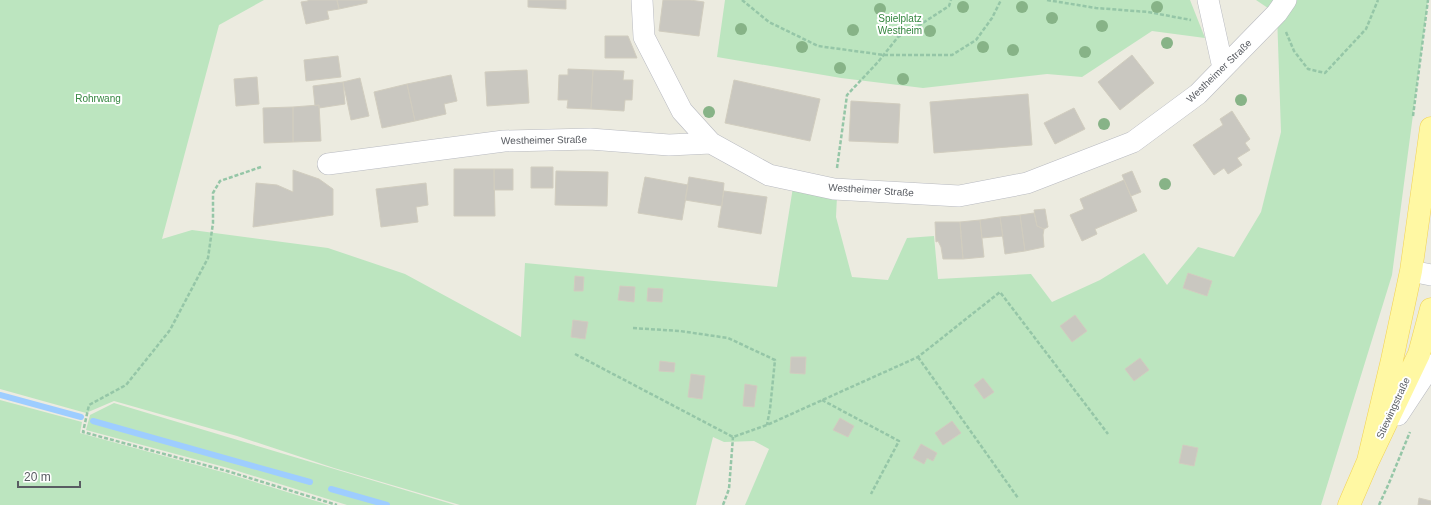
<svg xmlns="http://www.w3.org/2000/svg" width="1431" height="505" viewBox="0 0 1431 505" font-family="Helvetica,sans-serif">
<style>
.green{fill:#bce5bf}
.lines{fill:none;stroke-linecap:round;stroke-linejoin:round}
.stream{stroke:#9ecdff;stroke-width:6}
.building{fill:#c9c7c0;stroke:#d1cdbf}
.minor-casing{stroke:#b8bac0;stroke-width:22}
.major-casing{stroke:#f2d254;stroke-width:23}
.path{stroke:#95c6a7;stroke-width:2.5;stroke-dasharray:4 2;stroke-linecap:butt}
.minor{stroke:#fff;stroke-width:21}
.major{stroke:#fff8a3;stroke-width:22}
.tree{fill:#87b387}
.labels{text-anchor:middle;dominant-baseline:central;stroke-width:4;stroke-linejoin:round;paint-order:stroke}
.park-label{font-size:10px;fill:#34863f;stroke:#fff}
.street-label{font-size:10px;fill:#595c62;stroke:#fff}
</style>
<rect width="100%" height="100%" fill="#ecebe0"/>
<!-- green -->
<path class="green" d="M0,0H264L219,25L162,239L192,230L328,248L405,274L521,337L525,263L777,287L794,181L837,196L836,217L852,277L888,280L907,238L934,236L938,279L1031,274L1052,302L1100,280L1144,253L1167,285L1198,247L1234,257L1261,212L1281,132L1277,14L1256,0H1428L1392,275L1321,505H745L769,449L754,441L724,442L713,437L696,505H460L334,468L237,436L114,401L86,413L0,389Z
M725,0H1190L1205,38L1152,31L1082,77L1047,74L923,88L841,78L717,57Z
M0,400L82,422L80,433L226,473L329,505H0Z
M114,403L455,505H347L228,468L86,430L90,415Z"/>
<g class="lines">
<!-- stream -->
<path class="stream" d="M0,395L81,417
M93,421L310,482
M331,489L387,505"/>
</g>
<!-- building -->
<path class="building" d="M308,0H337L339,9L327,11L329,19L306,24L301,2L308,1Z
M337,0H367V3L339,9Z
M528,0H566V9L528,7Z
M663,0H690L704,2L699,36L659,31Z
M605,36H628L637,58H605Z
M1132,55L1154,83L1120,110L1098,82Z
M338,56L341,77L306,81L304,60Z
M568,69L593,70L591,109L567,108L568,100H558L559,75H568Z
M527,70L529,103L487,106L485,72Z
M593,70L624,71L623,80H633L632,100H625L624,111L591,109Z
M451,75L457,101L444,104L446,114L415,121L407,84Z
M257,77L259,104L236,106L234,79Z
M360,78L369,116L351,120L343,82Z
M734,80L820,99L810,141L725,123Z
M343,82L345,104L319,108V105L315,106L313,86Z
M407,84L415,121L382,128L374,92Z
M1028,94L1032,145L934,153L930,102Z
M851,101L900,104L898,143L849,141Z
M319,105L321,141L293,142V107Z
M293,107V142L264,143L263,108Z
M1074,108L1085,129L1055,144L1044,123Z
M1232,111L1250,139L1245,143L1250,150L1237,158L1242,165L1228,174L1224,168L1214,175L1193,145L1223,125L1220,119Z
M531,167H553V188H531Z
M454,169H494L495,216H454Z
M494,169H513V190H494Z
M293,170L319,179L333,189V215L253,227L256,183L277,185L293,192Z
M556,171L608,172L607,206L555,205Z
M1132,171L1141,192L1131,196L1122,175Z
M645,177L688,185L682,220L638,213Z
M689,177L724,183L722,206L685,200Z
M1124,180L1137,211L1095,229L1097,234L1082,241L1070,215L1084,209L1080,199Z
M426,183L428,205L416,207L418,222L381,227L376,189Z
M724,191L767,197L761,234L718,227Z
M1045,209L1048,227L1044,229L1037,226L1034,210Z
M1034,213L1037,226L1044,229L1043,235L1044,247L1025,251L1020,215Z
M1020,215L1025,251L1005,254L1000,217Z
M1000,217L1003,236L982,238L980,220Z
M980,220L984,257L963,259L960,222Z
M935,222H960L963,259H943L941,247L938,241L936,242Z
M1188,273L1212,281L1207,296L1183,288Z
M575,276L584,277L583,291H574Z
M620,286L635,287L634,302L618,300Z
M648,288L663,289L662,302L647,301Z
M1075,315L1087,331L1072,342L1060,326Z
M573,320L588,322L585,339L571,337Z
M791,357H806L805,374L790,373Z
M1140,358L1149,370L1134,381L1125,369Z
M660,361L675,363L674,372L659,371Z
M691,374L705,376L702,399L688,397Z
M983,378L994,392L984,399L974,385Z
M745,384L757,386L754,407L743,406Z
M840,418L854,426L848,437L833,430Z
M952,421L961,433L943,445L935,433Z
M921,444L937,453L933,461L927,458L924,464L913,458Z
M1183,445L1198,448L1194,466L1179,463Z
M1419,498L1431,501V505H1418Z"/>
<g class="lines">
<defs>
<path id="minor" d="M642,0L644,37L682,111L711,143
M1208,0L1223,68
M328,164L504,141L590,139L669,145L711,143L769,175L834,189L959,196L1027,183L1133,142L1198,94L1277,13L1286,0
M1411,271L1431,275
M1398,415L1431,365"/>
<path id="major" d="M1368,461L1392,360L1411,271L1431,128
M1349,505L1368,461L1419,354L1431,309"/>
</defs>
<!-- minor casing -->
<use href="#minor" class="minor-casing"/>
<!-- major casing -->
<use href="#major" class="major-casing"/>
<!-- path -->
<path class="path" d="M742,0L769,22L818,46L884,55H952L976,40L992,18L1001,0
M1047,0L1096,8L1148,12L1191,20
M1286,32L1294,51L1308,69L1325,73L1366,29L1378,0
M1413,116L1428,0
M261,167L220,181L213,193V223L208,258L170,330L126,385L89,405L83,432L227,471L337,505
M837,168L847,95L878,62L898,37L918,26L949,6L951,0
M633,328L680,331L728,338L775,360L770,409L767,425
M575,354L733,437L767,425L918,357L1000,292L1108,434
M918,357L1018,498
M822,400L899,441L871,494
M723,505L729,489L733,437
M1379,505L1389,483L1410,432"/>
<!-- minor -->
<use href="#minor" class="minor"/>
<!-- major -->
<use href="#major" class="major"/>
</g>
<!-- trees -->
<g class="tree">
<circle cx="963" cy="7" r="6"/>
<circle cx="1022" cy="7" r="6"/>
<circle cx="1157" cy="7" r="6"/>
<circle cx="880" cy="9" r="6"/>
<circle cx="1052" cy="18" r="6"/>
<circle cx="1102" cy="26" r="6"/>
<circle cx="741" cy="29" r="6"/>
<circle cx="853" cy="30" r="6"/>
<circle cx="930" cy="31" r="6"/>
<circle cx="1167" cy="43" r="6"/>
<circle cx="802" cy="47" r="6"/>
<circle cx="983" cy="47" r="6"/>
<circle cx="1013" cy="50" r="6"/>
<circle cx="1085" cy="52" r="6"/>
<circle cx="840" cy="68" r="6"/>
<circle cx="903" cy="79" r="6"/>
<circle cx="1241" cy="100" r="6"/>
<circle cx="709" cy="112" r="6"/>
<circle cx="1104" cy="124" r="6"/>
<circle cx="1165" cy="184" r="6"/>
</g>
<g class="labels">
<!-- park labels -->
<g class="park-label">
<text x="900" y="18">Spielplatz<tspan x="900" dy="12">Westheim</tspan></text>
<text x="98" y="98">Rohrwang</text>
</g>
<!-- street labels -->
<g class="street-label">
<text transform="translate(1219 71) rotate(-44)">Westheimer Straße</text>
<text transform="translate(544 140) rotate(-1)">Westheimer Straße</text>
<text transform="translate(871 190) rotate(4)">Westheimer Straße</text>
<text transform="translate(1393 408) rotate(-65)">Stiewingstraße</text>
</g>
</g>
<!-- scale -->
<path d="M18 481v6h62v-6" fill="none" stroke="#595c62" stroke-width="2"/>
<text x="24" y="481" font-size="12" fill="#595c62" stroke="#ffffff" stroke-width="3" paint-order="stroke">20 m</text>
</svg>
